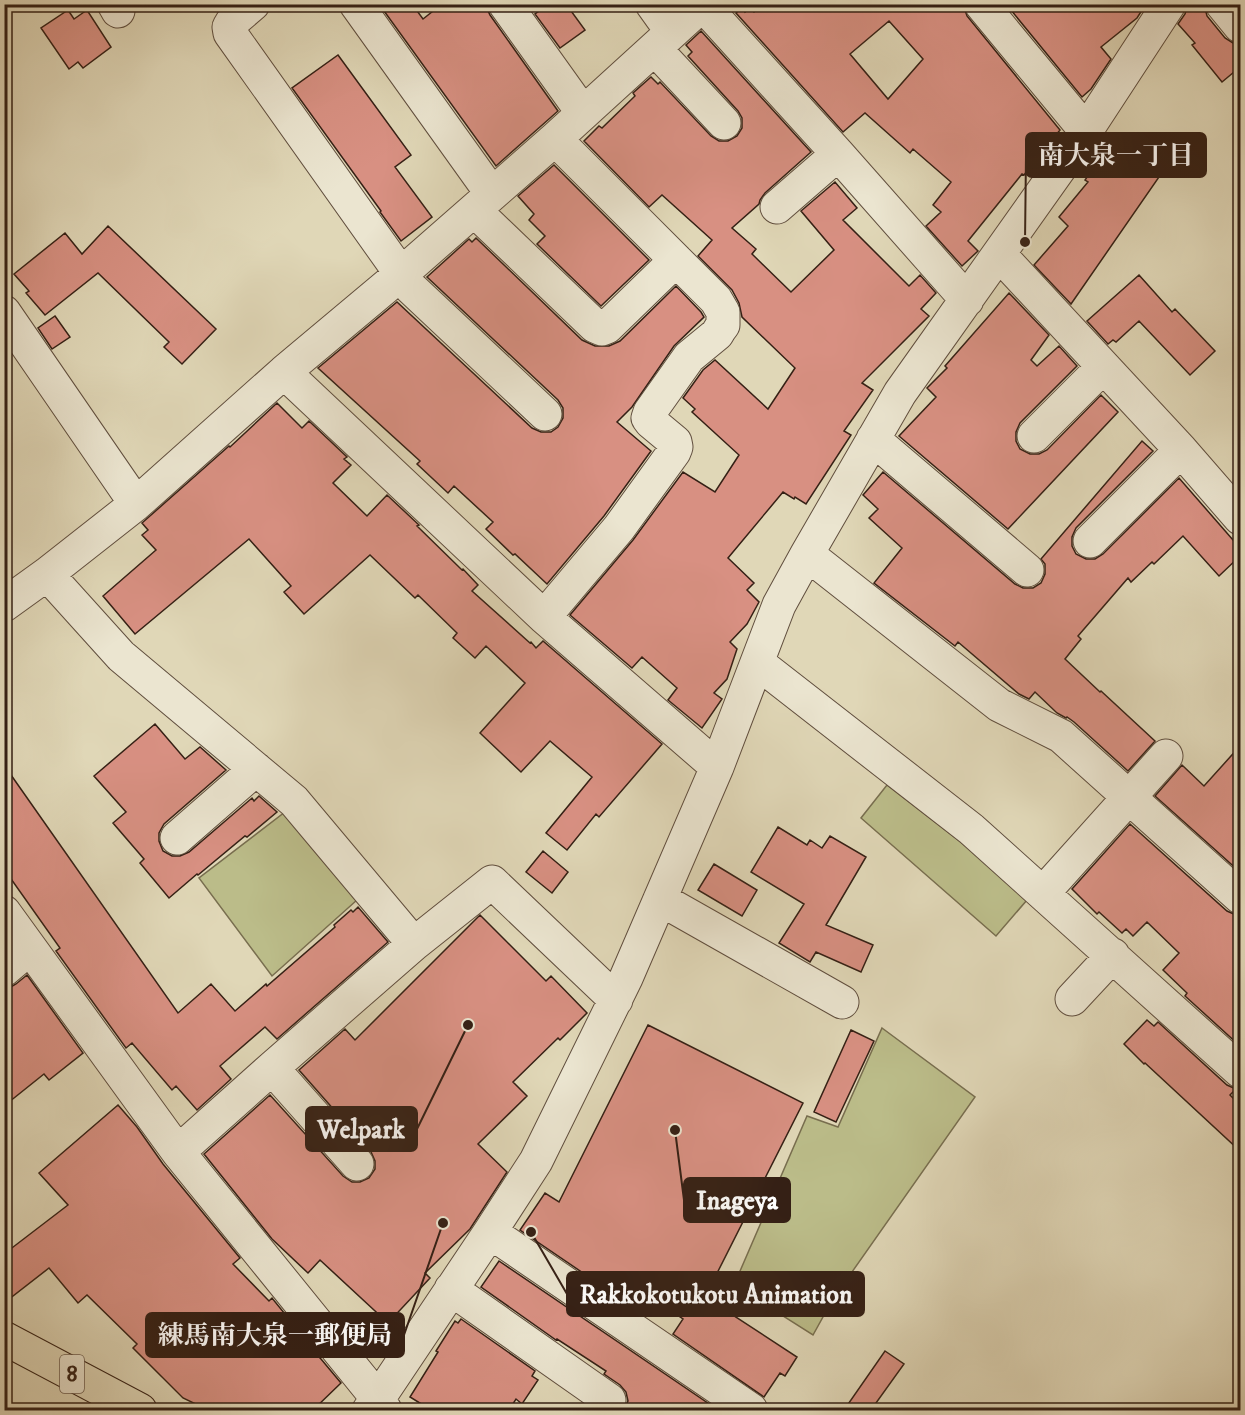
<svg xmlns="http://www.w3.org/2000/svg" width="1245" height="1415" viewBox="0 0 1245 1415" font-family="'IM FELL DW Pica','Noto Serif JP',serif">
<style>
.green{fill:#bbbc89;stroke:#786e4f;stroke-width:1.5}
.building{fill:#d89082;stroke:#352015;stroke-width:1.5;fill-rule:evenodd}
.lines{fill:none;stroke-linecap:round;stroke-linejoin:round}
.minor-casing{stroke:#604e3e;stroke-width:35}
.major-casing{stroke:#352015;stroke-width:35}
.minor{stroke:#ebe5d0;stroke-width:33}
.major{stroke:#e0d7b7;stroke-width:33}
.labels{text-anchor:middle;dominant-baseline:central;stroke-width:5;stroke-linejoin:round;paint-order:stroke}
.shield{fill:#ebe5d0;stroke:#6c5b4d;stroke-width:1.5}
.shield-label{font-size:22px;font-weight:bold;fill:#352015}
.leader{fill:none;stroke:#352015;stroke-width:2}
.callout-dot{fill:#352015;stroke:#ebe5d0;stroke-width:2}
.callout{fill:#352015;stroke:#352015;stroke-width:2}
.callout-label{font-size:26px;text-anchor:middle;font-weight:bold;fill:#fff}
</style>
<rect width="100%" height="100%" fill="#e0d7b7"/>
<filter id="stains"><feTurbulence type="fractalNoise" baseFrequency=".00333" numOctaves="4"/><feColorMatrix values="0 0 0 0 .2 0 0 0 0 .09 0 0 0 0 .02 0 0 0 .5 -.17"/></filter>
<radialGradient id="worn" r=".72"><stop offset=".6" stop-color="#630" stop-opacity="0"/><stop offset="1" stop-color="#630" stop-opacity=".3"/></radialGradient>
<!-- green -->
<path class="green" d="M887,785L971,850L1027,900L996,936L861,818Z
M285,812L357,900L272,976L199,878Z
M882,1028L975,1097L833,1299L813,1335L734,1285L807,1116L838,1127Z"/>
<!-- building -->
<path class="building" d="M379,4H412L423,19L442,4H485L490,15L558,111L496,166Z
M549,4H566L585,30L560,48L535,14Z
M763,4H963L967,16L1060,130L1024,175L1022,174L968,241L978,251L962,266L926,226L941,212L933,205L951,182L913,149L910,153L865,113L843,132L736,13L742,8L745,12L750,7L754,12ZM889,21L923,59L888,99L850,54Z
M1006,4H1146L1137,18L1101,47L1111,59L1091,89L1082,97Z
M1188,4H1204L1207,16L1225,38L1233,43L1238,44L1240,47V67L1222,82L1192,45L1195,43L1178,24L1185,14Z
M68,10L74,19L87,10L111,47L83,68L78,62L69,69L41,28Z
M701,31L811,152L765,193L760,200L759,204L732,228L756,249L752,254L791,292L834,250L801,211L835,182L857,208L843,220L909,286L920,275L936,293L921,309L929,316L862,383L873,390L844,431L851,435L806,504L795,497L794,499L783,492L728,558L754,583L747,590L759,602L747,624L730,642L737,649L727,679L714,693L722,699L702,728L668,700L677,688L642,657L632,668L570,615L633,540L683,472L715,492L739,455L692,412L695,409L683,398L703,370L715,360L768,409L795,368L742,317L739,303L732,290L698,256L712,240L662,195L649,207L584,141L599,126L602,128L635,96L633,93L651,77L658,84L660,82L711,136L719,141H728L737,136L742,128V118L738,111L688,56L692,52L686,45Z
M338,55L411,155L395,167L432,217L401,241L380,212L381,211L292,88Z
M1111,143L1159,177L1071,304L1034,265L1068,226L1059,217L1088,182L1085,180Z
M554,165L649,260L601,306L537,244L545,236L529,220L534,214L518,196Z
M108,226L216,329L182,364L164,347L169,342L98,273L45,315L26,293L29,291L14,274L65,233L82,254Z
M476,238L582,340L595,346H609L620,341L676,286L701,312L704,317L674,346L632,407L617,422L651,451L604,516L547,584L515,554L513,555L486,529L493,522L454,486L448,493L417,464L420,461L318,368L397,302L532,428L541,432H551L558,427L563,418V408L558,400L427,277L469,239L472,242Z
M1139,275L1172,312L1175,309L1215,351L1190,375L1139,321L1116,342L1113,340L1108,344L1087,321Z
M1009,293L1049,335L1031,360L1037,366L1059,346L1077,366L1020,423L1016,432V441L1020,449L1030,454H1039L1047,450L1101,395L1118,412L1008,529L899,436L936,397L927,388L947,368L945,366Z
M55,316L70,337L52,349L38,328Z
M277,403L302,428L309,421L347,457L344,459L351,465L333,483L367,516L387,495L419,525L417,526L462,570L463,569L478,585L472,591L530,643L531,642L536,648L543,641L662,744L599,817L596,814L567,850L546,833L592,777L550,741L521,772L480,733L525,683L486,646L475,658L453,638L457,633L418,595L415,598L370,555L304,614L284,592L291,586L249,539L135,634L103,596L156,550L142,535L148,530L142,523L229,446L230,447Z
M1142,441L1153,451L1076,528L1072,537V546L1076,554L1086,559H1095L1103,554L1179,478L1240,548V556L1219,576L1183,536L1154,564L1152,562L1131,582L1128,578L1078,636L1081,639L1065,659L1100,692L1101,691L1155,741L1128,771L1074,722L1067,717L1066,718L1057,713L1035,692L1029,699L1019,694L958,642L955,646L874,583L902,548L869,518L878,509L863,495L883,472L1015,584L1023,588H1033L1041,583L1045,574V564L1041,559Z
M155,724L185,759L200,747L226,770L164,824L159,833V841L163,851L172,856H180L189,852L252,798L254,801L259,796L277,812L247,837L245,836L198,875L197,874L169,898L140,863L144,859L113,823L126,812L94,776Z
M1240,746V872L1155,796L1182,765L1204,786Z
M4,765L178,1013L211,984L235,1011L266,984L267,986L335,927L334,925L351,910L353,912L358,907L388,942L277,1039L265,1027L220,1066L231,1079L197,1110L176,1086L172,1090L132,1043L126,1048L56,951L60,948L4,869Z
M1130,824L1227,911L1236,915H1240V1046L1185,996L1187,993L1163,970L1179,953L1147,922L1133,936L1126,929L1122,933L1099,912L1097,914L1072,889Z
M778,827L807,845L810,840L822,848L830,836L866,857L826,925L873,945L861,972L816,952L810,962L779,943L804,904L751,872Z
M543,851L568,872L552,893L526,872Z
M714,864L757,890L742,916L698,890Z
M480,915L546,981L551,976L587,1013L560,1040L558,1038L513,1082L527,1096L478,1144L507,1172L470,1229L425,1273L430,1278L388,1323L320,1260L308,1273L272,1239L204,1154L270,1095L343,1176L352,1182H360L369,1178L375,1169V1161L371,1152L299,1070L345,1029L355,1040Z
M27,975L83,1053L49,1080L44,1074L4,1106V991L16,984Z
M1147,1020L1154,1026L1158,1022L1227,1085L1236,1089L1230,1095L1240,1105V1151L1145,1063L1144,1064L1124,1044Z
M648,1025L803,1103L705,1297L797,1357L785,1376L780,1373L764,1397L673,1334L683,1319L637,1288L627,1303L520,1230L545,1193L559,1202Z
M851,1030L874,1041L836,1122L814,1112Z
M118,1105L137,1127L163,1164L240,1258L233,1264L269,1301L272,1298L306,1340L304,1342L321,1359L341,1383L313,1410H208L183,1398L133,1348L137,1344L87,1295L78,1303L49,1268L4,1303V1254L68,1205L39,1173Z
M499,1261L718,1410H624L628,1401L626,1392L620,1385L604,1374L606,1371L557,1339L556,1340L481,1287Z
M461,1319L535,1371L532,1376L538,1380L522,1404L516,1399L509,1410H431L410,1397L438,1352L436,1351L455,1321L458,1323Z
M885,1351L904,1364L871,1410H844Z"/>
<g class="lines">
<defs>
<path id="minor" d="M114,4L118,11
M253,4L232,22L229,27L230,33L411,288L545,414
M356,4L492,194
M505,4L583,113
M652,4L672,32
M981,4L1086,131
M1222,4L1240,26
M703,5L838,154L967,300
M655,49L724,123
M777,207L838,154
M474,210L595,326L602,329L607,327L676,260
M999,254L1181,450L1240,518
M4,312L136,504
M284,372L544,617L717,767
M1034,436L1103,367
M873,439L1027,570
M1090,541L1181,450
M807,554L999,705L1061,736L1240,897
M47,574L121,656L294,801L414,944
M4,605L47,574L136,504L284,372L401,274L555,139L703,4
M544,617L619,528L674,452L676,447L675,442L651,422L648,418L650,412L689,357L717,334L720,329L723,325V312L716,300L555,139
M758,663L971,829L1240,1071
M177,838L256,769
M1043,893L1166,756
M660,899L842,1002
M4,912L178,1152L378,1399L385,1410
M4,970L30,948
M1072,999L1113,955
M272,1068L357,1164
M178,1152L272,1068L414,944L492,882L616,1000
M490,1232L751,1410
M451,1289L609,1400
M369,1410L378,1399L490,1232L536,1161L626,978L717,767L779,605L807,554L900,393L1086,131L1169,4"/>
<path id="major" d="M4,1338L140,1410"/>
</defs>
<!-- minor casing -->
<use href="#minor" class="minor-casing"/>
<!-- major casing -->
<use href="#major" class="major-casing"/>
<!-- minor -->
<use href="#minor" class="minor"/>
<!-- major -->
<use href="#major" class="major"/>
</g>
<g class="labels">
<!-- shield labels -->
<rect class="shield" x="60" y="1355" width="24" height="38" rx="4.5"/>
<g class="shield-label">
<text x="72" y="1374">8</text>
</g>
</g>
<!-- callouts -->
<path class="leader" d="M1025 242L1026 155M468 1025L417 1129M675 1130L684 1200M531 1232L567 1294M443 1223L404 1335"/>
<g class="callout-dot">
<circle cx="1025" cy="242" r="6"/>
<circle cx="468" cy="1025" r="6"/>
<circle cx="675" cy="1130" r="6"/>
<circle cx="531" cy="1232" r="6"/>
<circle cx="443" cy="1223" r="6"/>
</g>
<g class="callout">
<rect x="1026" y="133" width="180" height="44" rx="6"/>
<rect x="306" y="1107" width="111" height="44" rx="6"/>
<rect x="684" y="1178" width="106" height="44" rx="6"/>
<rect x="567" y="1272" width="297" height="44" rx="6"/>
<rect x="146" y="1313" width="258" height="44" rx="6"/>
</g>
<g class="callout-label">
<text x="1116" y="164">南大泉一丁目</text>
<text x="361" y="1138">Welpark</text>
<text x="737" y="1209">Inageya</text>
<text x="716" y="1303">Rakkokotukotu Animation</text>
<text x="275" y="1344">練馬南大泉一郵便局</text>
</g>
<!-- margin -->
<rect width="1245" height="1415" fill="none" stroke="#e0d7b7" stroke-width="24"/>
<rect x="6" y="6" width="1233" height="1403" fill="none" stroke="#352015" stroke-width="3"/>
<rect x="12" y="12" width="1221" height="1391" fill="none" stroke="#352015" stroke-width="1.5"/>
<rect width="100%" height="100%" filter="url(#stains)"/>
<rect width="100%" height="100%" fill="url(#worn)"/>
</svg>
